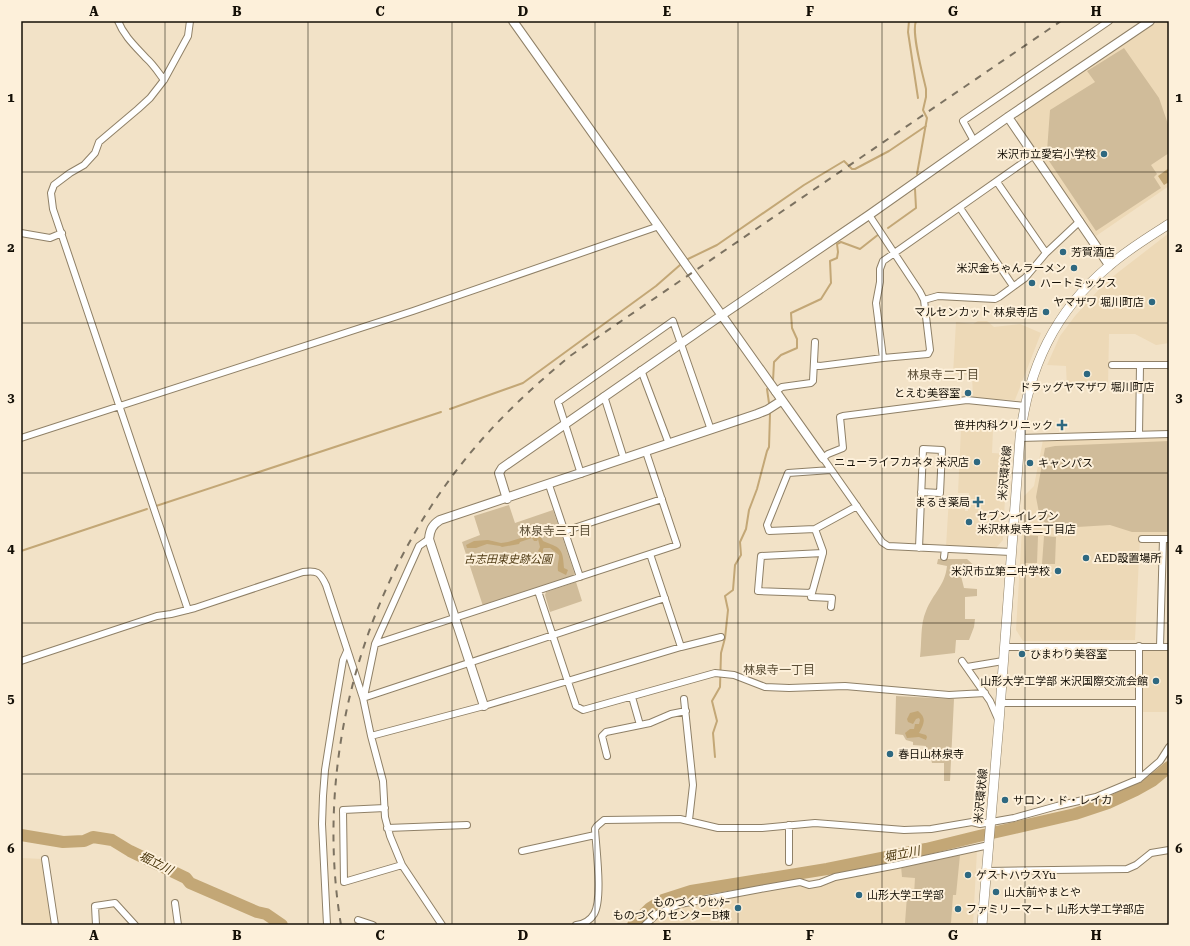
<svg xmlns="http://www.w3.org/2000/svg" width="1190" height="946" viewBox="0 0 1190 946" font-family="'Roboto Serif','Noto Sans JP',serif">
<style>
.built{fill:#edd9b7}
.green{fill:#d0bc9a}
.water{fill:#c3a776}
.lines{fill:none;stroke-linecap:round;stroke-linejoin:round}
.stream{stroke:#c3a776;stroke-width:2}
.river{stroke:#c3a776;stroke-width:12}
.minor-casing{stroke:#8f8067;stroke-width:8}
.tertiary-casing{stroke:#8f8067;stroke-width:10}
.secondary-casing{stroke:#8f8067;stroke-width:10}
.minor{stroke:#fff;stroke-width:6}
.tertiary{stroke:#fff;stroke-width:8}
.secondary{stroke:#fff;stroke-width:9}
.rail{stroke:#7c7261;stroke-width:2;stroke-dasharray:7 7;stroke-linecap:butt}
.grid{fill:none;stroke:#140f06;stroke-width:1;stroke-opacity:0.55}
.poi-dot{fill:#2e6880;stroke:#fdf0da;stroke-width:1.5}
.labels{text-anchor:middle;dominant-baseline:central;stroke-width:4;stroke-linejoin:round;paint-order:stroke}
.poi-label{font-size:11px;fill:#140f06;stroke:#fdf0da;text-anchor:start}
.street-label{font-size:11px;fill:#140f06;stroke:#fdf0da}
.park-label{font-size:11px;font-style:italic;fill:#4f3a13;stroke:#fdf0da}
.neighbourhood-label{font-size:12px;fill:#5c4f37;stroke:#fdf0da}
.water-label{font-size:12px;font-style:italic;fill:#453107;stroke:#fdf0da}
.neatline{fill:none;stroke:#140f06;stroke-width:1.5}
.grid-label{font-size:13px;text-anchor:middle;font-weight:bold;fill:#140f06}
</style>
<rect width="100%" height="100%" fill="#f2e2c7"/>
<!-- built -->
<path class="built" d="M1159,21H1169V186L1096,236L1017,122L1018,115Z
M1169,233V343L1156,345L1135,334H1109L1108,388H1067L1066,366L1047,365L1060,336L1075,316L1102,286L1116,274Z
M978,321H987L994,327L1020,324L1041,333L1015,400L986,399L973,397L972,375L953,374L956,322L973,324Z
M961,429L993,430L992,453L1007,454L1003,540L995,549L946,547L949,497L965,498V511H968L969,493H958Z
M1169,435V536L1140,537L1135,640L1023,641L1016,630L1024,496L1034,486L1043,440Z
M1169,649V712H1142V650Z
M977,850L973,925H647L655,918L675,908Z
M21,858L43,859L53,925H21Z"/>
<!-- green -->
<path class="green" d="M1124,48L1159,98L1169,127V153L1151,165L1157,174L1154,177L1161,188L1096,231L1049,161L1047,151L1050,110L1095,82L1087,71Z
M1169,441V532H1132L1110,525L1061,528L1048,525L1040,518L1036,497L1045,448L1055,446Z
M509,505L515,523L553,510L575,575L539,588L483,606L462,542L480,535L474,516Z
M1026,535L1038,536L1037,563H1025Z
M1044,536L1056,537L1055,564H1042Z
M938,559H967L981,572L977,575L974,568H959L964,588L977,589V596L965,597V619H975L974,627L969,640H956L955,653L920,657C922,643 920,624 926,611C933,593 945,586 947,566L937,564Z
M576,582L582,601L550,612L545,595L546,592Z
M896,696L954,699L950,781H944V763H932L931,759L926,758V746L913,745V742L906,740L903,735L895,734Z
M960,855L956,895H953L951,923H905L907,896L914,895L915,878L902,877L901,866Z"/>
<!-- water -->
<path class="water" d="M1169,168V182L1164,185L1158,176Z
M540,531L542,533L541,537L543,541C559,548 563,546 564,568L568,570L566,575L558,571C557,565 559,561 559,555L550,548H544L543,549V553H540L538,551L540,547L538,539L537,541H534L532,538L520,542L519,544L502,547L500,546L487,544L476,548H467L466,545L474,541L488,540L501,543L508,542L527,536L531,537Z
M918,711C927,718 924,724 919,733L926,735L927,737L926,740L919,737L907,738L905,733L910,729H914L915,724H919L920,720L919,718L916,719L913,724L908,722L907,719L910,713Z"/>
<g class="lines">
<!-- stream -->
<path class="stream" d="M909,21L908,32L918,98
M916,21C911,33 923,75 926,89V97L923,110L927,118L917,174
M888,228L916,208L915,189
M688,259L717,245L804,185L844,161L852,169H855L889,151L926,126
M773,381L774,362L781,355L797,348V339L792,328L791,313L821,299L831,283L830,261L837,258L838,252L837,244L841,242L860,249L879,234
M767,389L769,403
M450,409L523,383L656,286L680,265
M156,506L441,412
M21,551L147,509
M715,757L713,733L717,721L712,701L720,687L721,653L725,638L728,610L725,596L733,590L735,565L741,555L740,542L746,529L749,510L757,489L767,451L769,447L770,414"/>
<!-- river -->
<path class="river" d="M21,835L63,842L84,841L93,837L112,840L130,851L186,878L190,883L257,912L266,914L282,925
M633,925L650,908L663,900L691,891L827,869L926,849L979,836L1075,814L1108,803L1136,790L1152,781L1169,767"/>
<defs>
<path id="minor" d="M118,21C124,36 135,46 146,58C153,64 158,72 164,80
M974,141L963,121L1109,21
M997,182L1046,253
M960,208L1013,286
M21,233L50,238L62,233
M924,300L938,296L995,299L999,297L1025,278L1046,253L1080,221
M883,358L876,303L880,282V269L883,261L1034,155
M814,365L820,366L883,358L928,354L930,350L924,300L920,292L869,215
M1112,365H1169
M641,370L669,444
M775,392L782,387L811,383L813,381L815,342
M604,396L624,459
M1139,435L1140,365
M21,438L413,311L659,226
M1020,438L1169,434
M581,474L558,402L673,321L711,430
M549,485L580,577
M815,529L769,531L767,525L788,473L831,470
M565,531L662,499
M1142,539H1169
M919,548L923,449L942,450L940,493L921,492
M1011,552L888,546L882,542L823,458L828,454L843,448L840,417L843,416L967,400L1025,406
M823,553L761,556L758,591L812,593L823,553V551L815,529L857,506
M650,554L681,647
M944,557L945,549
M538,591L576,706L583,710L715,673L734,675L765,687L789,688L845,686L949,695L985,693
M811,592V597L832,598L831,607
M188,610L53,209L51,193L54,185L70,173L84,165L95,153L99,142L138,109L150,98L164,80L188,36L190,21
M375,644L677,545L646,452
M1139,646V779
M1004,647H1169
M1160,647L1163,539
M21,661L157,616L171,614L195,608L303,572C317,570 320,572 326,585L363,698L371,736L383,781L385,817L390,836L402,865L442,925
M962,661L990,701L998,719
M967,667L1003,661
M364,697L375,644L419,546L429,539
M632,697L640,725
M363,698L665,598
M684,699L693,785L689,820
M1000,703H1139
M371,736L484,706L681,647L721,637
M607,756L602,736L606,732L650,723L671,714L686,711
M385,808L343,810L344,882L402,865
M387,828L467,825
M522,851L595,835
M45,859L55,925
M789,862V825
M987,871L1127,869L1136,865L1151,853L1169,850
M175,903L178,925
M358,920L373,925
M96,925L95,906L115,903L135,925
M327,925L322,824L323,796L325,770L335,707L343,660L347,651
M576,925C584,924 590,921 594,914C603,899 596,848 595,829L597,826L604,820L680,819L718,828H762L815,823L904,830L931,829L972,822L980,824L1014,818L1057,806L1096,797L1139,779L1160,761L1169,747
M645,925L657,914L680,904L760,889L800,882L809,885L820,883L835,877L897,865L989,845"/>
<path id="tertiary" d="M513,21L823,458
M1008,117L1109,265
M507,499L499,473L502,468L722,315L869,215L1008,117L1150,21
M484,706L429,539C430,530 432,525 440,520L757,414L767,410L781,401"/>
<path id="secondary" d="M982,925L999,722L1020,438C1028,368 1055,311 1109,266C1127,250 1149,237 1169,224"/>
</defs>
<!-- minor casing -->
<use href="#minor" class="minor-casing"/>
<!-- tertiary casing -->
<use href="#tertiary" class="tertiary-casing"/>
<!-- secondary casing -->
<use href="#secondary" class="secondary-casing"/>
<!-- minor -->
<use href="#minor" class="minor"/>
<!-- tertiary -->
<use href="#tertiary" class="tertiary"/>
<!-- secondary -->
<use href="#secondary" class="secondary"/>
<!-- rail -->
<path class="rail" d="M341,925C312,752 368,566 485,436C511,407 540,381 570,356L1061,21"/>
</g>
<!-- grid -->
<path class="grid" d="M165,21V925M308,21V925M452,21V925M595,21V925M738,21V925M882,21V925M1025,21V925M21,172H1169M21,323H1169M21,473H1169M21,623H1169M21,774H1169"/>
<!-- markers -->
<g class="poi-dot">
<circle cx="1104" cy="154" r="4"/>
<circle cx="1063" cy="252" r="4"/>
<circle cx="1074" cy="268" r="4"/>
<circle cx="1032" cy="283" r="4"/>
<circle cx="1152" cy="302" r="4"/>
<circle cx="1046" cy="312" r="4"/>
<circle cx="1087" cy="374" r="4"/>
<circle cx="968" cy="393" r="4"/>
<path d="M1060 419h4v4h4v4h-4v4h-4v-4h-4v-4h4z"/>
<circle cx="977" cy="462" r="4"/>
<circle cx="1030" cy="463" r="4"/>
<path d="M976 496h4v4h4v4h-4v4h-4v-4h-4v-4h4z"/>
<circle cx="969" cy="522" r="4"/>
<circle cx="1086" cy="558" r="4"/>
<circle cx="1058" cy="571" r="4"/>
<circle cx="1022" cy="654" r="4"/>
<circle cx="1156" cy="681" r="4"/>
<circle cx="890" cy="754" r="4"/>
<circle cx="1005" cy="800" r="4"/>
<circle cx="968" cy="875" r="4"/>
<circle cx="996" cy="892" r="4"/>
<circle cx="859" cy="895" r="4"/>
<circle cx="738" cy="908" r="4"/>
<circle cx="958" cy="909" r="4"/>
</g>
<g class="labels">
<!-- poi labels -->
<g class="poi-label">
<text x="1096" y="154" text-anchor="end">米沢市立愛宕小学校</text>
<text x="1071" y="252">芳賀酒店</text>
<text x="1066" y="268" text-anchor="end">米沢金ちゃんラーメン</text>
<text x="1040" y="283">ハートミックス</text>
<text x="1144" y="302" text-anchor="end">ヤマザワ 堀川町店</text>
<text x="1038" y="312" text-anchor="end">マルセンカット 林泉寺店</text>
<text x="1087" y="387" text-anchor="middle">ドラッグヤマザワ 堀川町店</text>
<text x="960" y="393" text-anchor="end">とえむ美容室</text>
<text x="1053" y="425" text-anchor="end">笹井内科クリニック</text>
<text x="969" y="462" text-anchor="end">ニューライフカネタ 米沢店</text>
<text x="1038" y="463">キャンパス</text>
<text x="970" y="502" text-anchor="end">まるき薬局</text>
<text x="977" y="516">セブン-イレブン<tspan x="977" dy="13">米沢林泉寺二丁目店</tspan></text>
<text x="1094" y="558">AED設置場所</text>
<text x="1050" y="571" text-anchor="end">米沢市立第二中学校</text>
<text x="1030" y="654">ひまわり美容室</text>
<text x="1148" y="681" text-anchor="end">山形大学工学部 米沢国際交流会館</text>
<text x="898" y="754">春日山林泉寺</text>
<text x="1013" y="800">サロン・ド・レイカ</text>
<text x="976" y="875">ゲストハウスYu</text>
<text x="1004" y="892">山大前やまとや</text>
<text x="867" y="895">山形大学工学部</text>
<text x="730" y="902" text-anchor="end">ものづくりｾﾝﾀｰ<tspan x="730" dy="13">ものづくりセンターB棟</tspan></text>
<text x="966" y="909">ファミリーマート 山形大学工学部店</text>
</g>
<!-- street labels -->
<g class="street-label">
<text transform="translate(1005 473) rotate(-85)">米沢環状線</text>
<text transform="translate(981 796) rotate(-85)">米沢環状線</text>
</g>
<!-- park labels -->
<g class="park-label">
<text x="508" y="559">古志田東史跡公園</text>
</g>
<!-- neighbourhood labels -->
<g class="neighbourhood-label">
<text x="943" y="375">林泉寺二丁目</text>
<text x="555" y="531">林泉寺三丁目</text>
<text x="779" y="670">林泉寺一丁目</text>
</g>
<!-- water labels -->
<g class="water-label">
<text transform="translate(902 854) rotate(-11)">堀立川</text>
<text transform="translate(156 863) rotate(27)">堀立川</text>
</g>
</g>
<!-- border -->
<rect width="1190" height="946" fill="none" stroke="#fdf0da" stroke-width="44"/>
<rect x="22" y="22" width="1146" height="902" class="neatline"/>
<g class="grid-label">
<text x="94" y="16">A</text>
<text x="237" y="16">B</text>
<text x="380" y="16">C</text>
<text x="523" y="16">D</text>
<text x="667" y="16">E</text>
<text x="810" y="16">F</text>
<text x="953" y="16">G</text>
<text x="1096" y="16">H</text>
<text x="11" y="102">1</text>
<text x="1179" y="102">1</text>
<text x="11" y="252">2</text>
<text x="1179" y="252">2</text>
<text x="11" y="402">3</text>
<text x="1179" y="402">3</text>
<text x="11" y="553">4</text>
<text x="1179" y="553">4</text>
<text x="11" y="703">5</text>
<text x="1179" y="703">5</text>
<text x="11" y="853">6</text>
<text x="1179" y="853">6</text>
<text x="94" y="940">A</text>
<text x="237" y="940">B</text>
<text x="380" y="940">C</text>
<text x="523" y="940">D</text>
<text x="667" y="940">E</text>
<text x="810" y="940">F</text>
<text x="953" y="940">G</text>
<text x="1096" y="940">H</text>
</g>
</svg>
